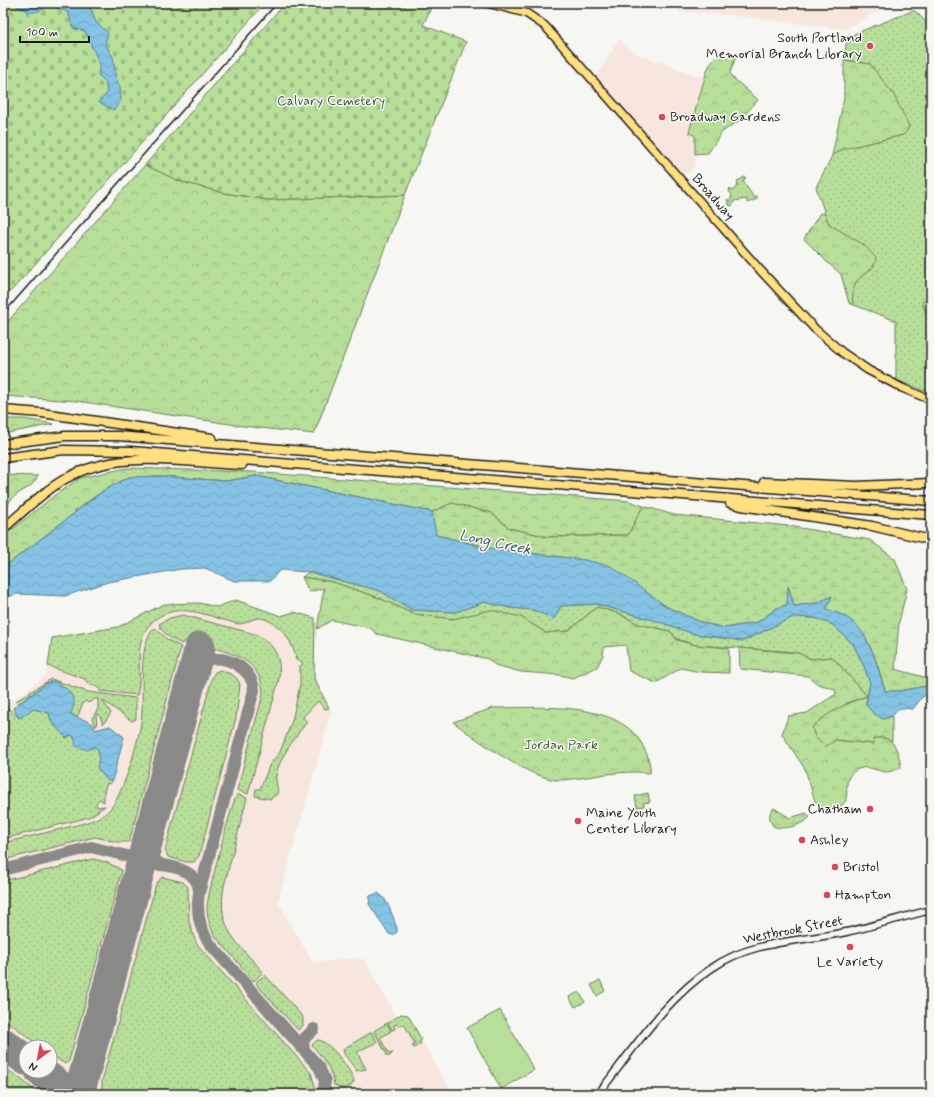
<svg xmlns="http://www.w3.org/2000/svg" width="934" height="1097" viewBox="0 0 934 1097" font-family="Mynerve,sans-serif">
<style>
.built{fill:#f7e6de;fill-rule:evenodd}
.grass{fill:url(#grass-dots);stroke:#6a7e5b}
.forest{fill:url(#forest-crowns);stroke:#6a7e5b}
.wetland{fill:url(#wetland-marsh);stroke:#6a7e5b}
.cemetery{fill:url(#cemetery-stones);stroke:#6a7e5b}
.pitch{fill:#b8df9a;stroke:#6a7e5b}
.water{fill:url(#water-waves);stroke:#5b8095}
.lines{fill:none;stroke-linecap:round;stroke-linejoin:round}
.taxiway{stroke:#898987;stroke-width:12}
.runway{stroke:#898987;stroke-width:31}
.secondary-casing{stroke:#1c1c1c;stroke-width:9}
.primary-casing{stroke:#1c1c1c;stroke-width:10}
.highway-casing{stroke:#1c1c1c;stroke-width:11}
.secondary{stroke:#f6f6f2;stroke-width:6}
.primary{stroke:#ffdf80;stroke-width:7}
.highway{stroke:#ffdf80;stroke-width:8}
.rail{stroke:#1c1c1c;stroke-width:1.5}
.poi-dot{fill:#d1495b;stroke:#f6f6f2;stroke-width:1.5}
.labels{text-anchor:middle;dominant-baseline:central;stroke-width:3;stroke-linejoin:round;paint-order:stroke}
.poi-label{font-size:14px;fill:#1c1c1c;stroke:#f6f6f2;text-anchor:start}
.park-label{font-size:14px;fill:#4b5642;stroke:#f6f6f2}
.street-label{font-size:14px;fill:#1c1c1c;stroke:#f6f6f2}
.water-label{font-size:15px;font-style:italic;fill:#415662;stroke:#f6f6f2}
</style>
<defs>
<pattern id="grass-dots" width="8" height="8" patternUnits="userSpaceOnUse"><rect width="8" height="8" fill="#b8df9a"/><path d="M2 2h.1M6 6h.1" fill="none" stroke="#9ebf84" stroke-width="1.8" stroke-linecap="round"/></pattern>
<pattern id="forest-crowns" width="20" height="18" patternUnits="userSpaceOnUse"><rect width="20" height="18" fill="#b8df9a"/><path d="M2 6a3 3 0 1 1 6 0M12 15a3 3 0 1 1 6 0" fill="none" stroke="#9ebf84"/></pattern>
<pattern id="wetland-marsh" width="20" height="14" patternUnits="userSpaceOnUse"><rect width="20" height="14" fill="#b8df9a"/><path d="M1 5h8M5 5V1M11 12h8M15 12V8" fill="none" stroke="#9ebf84"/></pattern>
<pattern id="cemetery-stones" width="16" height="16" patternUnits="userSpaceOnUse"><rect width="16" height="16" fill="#b8df9a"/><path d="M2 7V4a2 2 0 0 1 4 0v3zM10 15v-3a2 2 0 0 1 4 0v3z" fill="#9ebf84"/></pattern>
<pattern id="water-waves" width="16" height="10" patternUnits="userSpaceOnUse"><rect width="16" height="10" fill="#85c3e5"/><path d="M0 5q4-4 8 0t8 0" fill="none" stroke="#72a7c4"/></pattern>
</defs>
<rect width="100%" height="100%" fill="#f6f6f2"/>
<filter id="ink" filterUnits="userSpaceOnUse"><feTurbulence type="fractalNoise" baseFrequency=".025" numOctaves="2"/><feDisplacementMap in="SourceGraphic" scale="8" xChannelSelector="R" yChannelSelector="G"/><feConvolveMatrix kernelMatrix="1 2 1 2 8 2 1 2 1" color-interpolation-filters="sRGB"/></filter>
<g filter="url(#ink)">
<!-- built -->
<path class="built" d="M680,3H894L845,29L720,14L679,12Z
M619,39L634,53L705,78L690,132L695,136V166L684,176L596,77Z
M236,600L281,616L294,612L315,618L314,678L331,712L278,902L313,963L355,958L365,960L396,1017L403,1014L408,1015L452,1094H3V706L6,705L46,676L52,638L118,627L164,604L199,603L217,607ZM26,1047H50V1071H26Z"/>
<!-- grass -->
<path class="grass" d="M912,11H915L931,27V393L896,380V321L849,303L829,226L816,187L832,156L843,149L903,135L870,64L844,60L847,37L849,34L850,37L854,36V34Z
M745,177L746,178L743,181L754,198L757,196V199L747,203V199L734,201L732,206L729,205L727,199L730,201L732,195L729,191L730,188L732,191L738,185L737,181Z
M309,572L381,591L412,610L456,612L484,602L510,608L533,610L554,618L561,606L596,604L657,621L694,634L743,641L793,617L815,618L833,625L853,644L863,664L870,683L867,696L832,657L811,659L798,653L783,651L696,645L677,639L670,631L638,624L620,614L597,607L568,631L546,633L521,617L490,611L453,619L413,614L379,598L333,582L302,577Z
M236,600L281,616L294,612L315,618L314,678L329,708L325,709L318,701L303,717L307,722C297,735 278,759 276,776C275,782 279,788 277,794L270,799L255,796L256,789H260L270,764L280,752L292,721L300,685V666L303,664L301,661L296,660L295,657L298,656L295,654C290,638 281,625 265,619C254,615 248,624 239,624C234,623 228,621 224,620C200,613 174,602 152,622C131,643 144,670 137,695L100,691V688L88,684L85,679L48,666L52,638L118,627L164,604L199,603L217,607Z
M183,615L255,634C276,644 283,661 278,683L248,794L237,790L263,694C262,652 216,650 184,641L182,644C173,640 162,634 159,624L170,618Z
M155,628L168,640L181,647L129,842H117L95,837L3,860V843C24,838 44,833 65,828C79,824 93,822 105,814C122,802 138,743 141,722C145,698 136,643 155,628Z
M221,670C230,674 237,675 240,685L236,718L199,856L194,862H186L168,857L165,850L212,678L215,672Z
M51,679L88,692L136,698V719L132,721L102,700L111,713L103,724L99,714H96L97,726H95L92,718L98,709V699H95L88,703L86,701L83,703L77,718L71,714C75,692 70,692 53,681L47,683L18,704L16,701Z
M3,706H6L19,718L34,709L49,713C50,725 60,729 66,738L71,735L91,748L95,747L98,750L107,780L112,781L110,784L107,783L104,792V802L99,799L96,803L97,807L105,806L91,816L82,819L3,839Z
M237,794L247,798L224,886C216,929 238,943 263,972L254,981L215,936C210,927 207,917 207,907C207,896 233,799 237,794Z
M93,859L106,862L122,870L69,1061L65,1064L50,1054V1047H41L3,1018V881Z
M162,877L183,882L188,887L189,921L196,943L311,1073L315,1086L313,1094H104L102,1088V1081L156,884Z
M265,975L303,1017V1026L298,1030L257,985V981Z
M401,1014L408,1015L421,1039L420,1044L414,1048L412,1046L415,1044L404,1024L398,1026L396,1024L394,1025L395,1029L392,1030L388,1023Z
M387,1023L391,1031L380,1038L389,1054L393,1053L388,1057L374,1031Z
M372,1032L377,1042L357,1052L366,1069L357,1071L344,1054L343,1049Z
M317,1040C328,1039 352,1071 354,1081L351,1086L342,1089L334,1085C332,1069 322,1057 312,1045Z
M3,1066L40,1094H3Z"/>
<!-- forest -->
<path class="forest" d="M727,52L735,56V59L730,73L732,77L758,100L740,120L722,132L708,153L695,154V136L689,132L707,70C712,60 717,56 727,52Z
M844,60L870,64L894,95L909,126L907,131L903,135L843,149L832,156L844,98Z
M145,165L179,181L224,193L268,200L405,195L314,434L243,426L77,401L3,396V327Z
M820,213L825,214L829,224L864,245L876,258C875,278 849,269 853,305L849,303L841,274L829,264L804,239Z
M924,300H931V325L922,303Z
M3,419H24L54,424L3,434Z
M127,468L252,472L629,501L643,506L628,535L548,537L509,528L492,513L452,503L432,512L256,476L226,481L159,476L103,491L3,568V537L55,495L80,478Z
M3,475L38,476C32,490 18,490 10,501C7,506 8,512 3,515Z
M302,577L333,582L379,598L413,614L453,619L490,610L521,617L546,633L568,631L597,607L620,614L638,624L670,631L677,640L696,645L729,648V673L700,672L681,668L656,683L629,671L626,645L604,647L603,655L597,667L573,678L560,675L521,672L495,665L488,659L377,634L370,628L332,620L317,629L324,588L309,592Z
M739,648L798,653L811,659L832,657L867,696L846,703L836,740L873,744L874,739C894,733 899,752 901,768C897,769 891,772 886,772C876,771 867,764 856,770C834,783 864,807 824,810L815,801L805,769L782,734L788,716L807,713L836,694L835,689L818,684L808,676L740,669Z
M493,708C537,708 616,699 642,744C647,754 651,762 650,773C619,769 592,778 562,780C533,782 478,740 453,722Z
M648,793L650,802L643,803L644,806L637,807L635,796Z"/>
<!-- wetland -->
<path class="wetland" d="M159,476L226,481L256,476L432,512L452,503L492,513L509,528L548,537L628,535L643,506L674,515L789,526L870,540L895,559L907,589L899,622L895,669L931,679V685L900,691H885C879,669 871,637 851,621C844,615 835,612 826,609L832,596L817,603L794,606L789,588L787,605L777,608L758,622L725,628L703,623L667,607L644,591L585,560L489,548L436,535L74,511L103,491L129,477Z
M867,696L866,705L883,719L892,716V741L882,737L874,739V744L836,740L825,747L815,737L812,727C828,712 847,703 867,696Z
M774,808L790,818L806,813L810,817C803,825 783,831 773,826C769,820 768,813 774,808Z"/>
<!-- cemetery -->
<path class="cemetery" d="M3,3H265L13,289L3,298Z
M285,3H433L423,25L466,42L405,195L268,200L224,193L179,181L145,165Z"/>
<!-- pitch -->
<path class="pitch" d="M600,980L605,991L597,996L591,985Z
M579,992L585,1002L575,1007L569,997Z
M500,1010L534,1070L501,1089L467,1028Z"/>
<!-- water -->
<path class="water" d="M12,3H88L96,22L108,33L105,43L113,57L116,78L120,87L121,100L114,110L99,102L107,93L105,81L98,75L100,65L85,31L73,28L68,12L49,5C32,17 29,12 12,3Z
M159,476L226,481L256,476L432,512L436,535L489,548L585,560L611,566L667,607L703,623L725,628L758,622L777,608L787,605L788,586L794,606L817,603L832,596L826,609C835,612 844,615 852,621C871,637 878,669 885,691H900L931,685V696H923L913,709L900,708L892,716L883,719L873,713L866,705L870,683L863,664L853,644L833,625L815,618L793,617L743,641L694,634L657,621L596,604L561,606L554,619L533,610L510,608L484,602L456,612L412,610L380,591L309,572L280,570L270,581H234L205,568L181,569L108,582L65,596L17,594L3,598V568L103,491L129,477Z
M53,681C62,685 72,691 74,701C75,704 72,710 71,714C80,721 92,718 95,730L110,726L124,737L112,781L107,780L97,768L99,758L98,750L95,747L87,750L76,746L74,737L71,735L66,738C60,729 51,725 49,713L34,709L19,718L13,708L47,683Z
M378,893C388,898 393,918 397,928V932L393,935L389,934L369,904L370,896Z"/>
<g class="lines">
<!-- taxiway -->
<path class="taxiway" d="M194,673C197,668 201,662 207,660C226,654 253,669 254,690L199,893C196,911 199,928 210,944L319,1067L325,1081L323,1094
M148,842L151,856L161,865
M3,870L91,847L163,865
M137,882C140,876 143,870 149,867C160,862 186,868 194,878C198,882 199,887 199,893
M304,1050L303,1040L314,1029"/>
<!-- runway -->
<path class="runway" d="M3,1043L26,1060
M40,1071L71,1094
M79,1094L200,647"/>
<defs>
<path id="secondary" d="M598,1094C633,1050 664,1000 712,968C752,940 800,942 846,932C874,926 902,917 931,910"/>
<path id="primary" d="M487,3L526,13L545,26L761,271L815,329L843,353L868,370L902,388L931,400"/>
<path id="highway" d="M3,410L42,413L212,438
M3,444L65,436H118L931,501
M3,458L64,450L131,451L931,515
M764,482L856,486L931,483
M730,503L741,506L872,526L931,540
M3,529C23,512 42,492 65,479C118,448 184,463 242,465"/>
</defs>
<!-- secondary casing -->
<use href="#secondary" class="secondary-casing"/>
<!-- primary casing -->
<use href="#primary" class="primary-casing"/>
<!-- highway casing -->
<use href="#highway" class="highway-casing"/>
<!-- secondary -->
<use href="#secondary" class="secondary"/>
<!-- primary -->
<use href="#primary" class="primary"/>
<!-- highway -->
<use href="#highway" class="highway"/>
<!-- rail -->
<path class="rail" d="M3,314L277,3"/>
</g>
</g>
<!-- markers -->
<g class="poi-dot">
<circle cx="870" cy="46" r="4"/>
<circle cx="662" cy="117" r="4"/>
<circle cx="870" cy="809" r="4"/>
<circle cx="578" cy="821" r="4"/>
<circle cx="802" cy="840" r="4"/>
<circle cx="835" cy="867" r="4"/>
<circle cx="827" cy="895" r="4"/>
<circle cx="850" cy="947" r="4"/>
</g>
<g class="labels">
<!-- poi labels -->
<g class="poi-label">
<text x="862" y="38" text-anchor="end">South Portland<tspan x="862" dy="16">Memorial Branch Library</tspan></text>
<text x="670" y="117">Broadway Gardens</text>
<text x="862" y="809" text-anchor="end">Chatham</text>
<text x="586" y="813">Maine Youth<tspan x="586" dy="16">Center Library</tspan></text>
<text x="810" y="840">Ashley</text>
<text x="843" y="867">Bristol</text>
<text x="835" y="895">Hampton</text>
<text x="850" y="962" text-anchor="middle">Le Variety</text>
</g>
<!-- park labels -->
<g class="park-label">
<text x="331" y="101">Calvary Cemetery</text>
<text x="561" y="745">Jordan Park</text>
</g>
<!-- street labels -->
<g class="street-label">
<text transform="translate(713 197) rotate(49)">Broadway</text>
<text transform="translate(793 930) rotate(-11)">Westbrook Street</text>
</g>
<!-- water labels -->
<g class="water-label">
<text transform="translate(495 543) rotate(12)">Long Creek</text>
</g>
</g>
<!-- margin -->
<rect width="934" height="1097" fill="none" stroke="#f6f6f2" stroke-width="16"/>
<rect x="8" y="8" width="918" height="1081" fill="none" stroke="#1c1c1c" stroke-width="1.5" filter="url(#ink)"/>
<!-- north arrow -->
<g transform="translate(38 1059) rotate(212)"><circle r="19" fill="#f6f6f2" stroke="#9f9f9c"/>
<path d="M0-3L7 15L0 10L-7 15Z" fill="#d1495b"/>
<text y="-6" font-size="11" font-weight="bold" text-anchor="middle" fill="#1c1c1c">N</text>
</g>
<!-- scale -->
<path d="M20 36v6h69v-6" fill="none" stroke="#1c1c1c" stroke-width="2"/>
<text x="26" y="36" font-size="12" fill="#1c1c1c" stroke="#f6f6f2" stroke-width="3" paint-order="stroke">100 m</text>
</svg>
